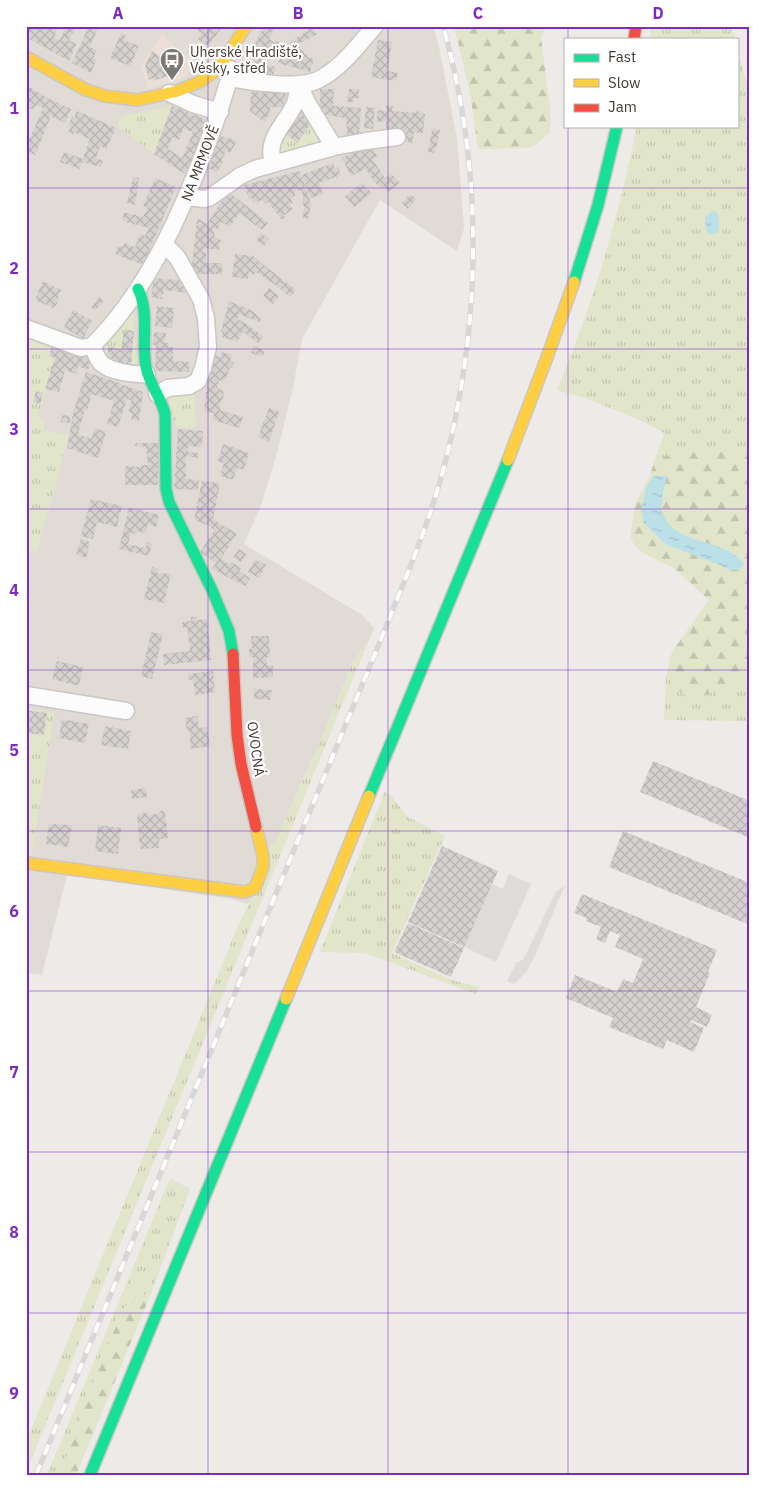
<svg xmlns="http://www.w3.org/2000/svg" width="776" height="1501" viewBox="0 0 776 1501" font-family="'IBM Plex Sans',sans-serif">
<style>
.residential{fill:#e1dbd5}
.commercial{fill:#ecdfd8}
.grass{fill:url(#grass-tufts)}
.forest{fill:url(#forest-firs);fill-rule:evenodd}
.parking{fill:#dedbd9}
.water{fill:url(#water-ripples)}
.building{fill:url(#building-cross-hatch);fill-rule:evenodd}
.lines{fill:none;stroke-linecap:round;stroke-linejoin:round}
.street-casing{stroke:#cac6c4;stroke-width:19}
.fast-casing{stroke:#cdc7c1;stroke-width:14}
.slow-casing{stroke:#cdc7c1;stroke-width:14}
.jam-casing{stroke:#cdc7c1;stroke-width:14}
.street{stroke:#fcfcfc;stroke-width:16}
.fast{stroke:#16e098;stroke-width:11}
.slow{stroke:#ffcf43;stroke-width:11}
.jam{stroke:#f24e42;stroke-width:11}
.rail-casing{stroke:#d8d7d7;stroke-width:5.5}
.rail{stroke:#fff;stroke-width:4;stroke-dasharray:11;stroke-linecap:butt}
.grid{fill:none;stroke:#7b2cbf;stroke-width:1;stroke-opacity:0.55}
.labels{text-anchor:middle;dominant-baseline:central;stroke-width:4.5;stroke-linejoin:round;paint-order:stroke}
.poi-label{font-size:14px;fill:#423a35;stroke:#fff;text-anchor:start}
.street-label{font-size:14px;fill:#423a35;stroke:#fff}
.neatline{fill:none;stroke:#7b2cbf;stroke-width:2}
.grid-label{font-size:16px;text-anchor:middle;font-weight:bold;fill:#7b2cbf}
</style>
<defs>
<pattern id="grass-tufts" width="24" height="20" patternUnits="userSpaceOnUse" patternTransform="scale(1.25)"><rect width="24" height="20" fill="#e1e5ca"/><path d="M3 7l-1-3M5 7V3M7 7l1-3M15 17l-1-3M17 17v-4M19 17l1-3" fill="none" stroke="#c2c5ae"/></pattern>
<pattern id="forest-firs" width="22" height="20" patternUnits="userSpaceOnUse" patternTransform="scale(1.25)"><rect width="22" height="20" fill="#e1e5ca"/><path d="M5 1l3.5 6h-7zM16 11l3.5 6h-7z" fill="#c2c5ae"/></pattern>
<pattern id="water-ripples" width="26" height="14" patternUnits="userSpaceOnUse" patternTransform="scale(1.25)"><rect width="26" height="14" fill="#bbe0e8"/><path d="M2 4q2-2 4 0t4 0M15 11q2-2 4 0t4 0" fill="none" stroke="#a2c1c8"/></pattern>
<pattern id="building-cross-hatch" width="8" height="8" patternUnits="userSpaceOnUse" patternTransform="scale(1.25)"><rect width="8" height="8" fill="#d5d1cf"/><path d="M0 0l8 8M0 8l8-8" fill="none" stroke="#b8b4b2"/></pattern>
</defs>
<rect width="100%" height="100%" fill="#edeae8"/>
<!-- residential -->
<path class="residential" d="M26,26H433L439,47L457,138L464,228L457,251L380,200L302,339L293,388L276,457L261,505L244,544L362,615L374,628L369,640L353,662L324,732L277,839L267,852L253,898L247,904L232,899L67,875L42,975L26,973Z"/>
<!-- commercial -->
<path class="commercial" d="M162,34L197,66L183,78L148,89L141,65Z"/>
<!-- grass -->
<path class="grass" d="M651,26H731L735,39H650Z
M737,49L750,94V721L664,720L666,677L672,652L709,600L673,567L660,562L636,547L631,539L635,504L650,476L664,433L644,422L588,399L557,390C593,305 619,216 637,126H737Z
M172,106L154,154L132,136L117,127L122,116Z
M299,106L310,117L283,133L297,143L314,120L325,142L282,156L278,152L277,141Z
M132,304L137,366L106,362L100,346Z
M30,338L59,347L38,416L45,421L43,430L69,435L37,552L26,549V344Z
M194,391L196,428L176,427L168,396Z
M369,640L26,1472V1442L238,926L270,861L267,853L277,839L324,732L353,662Z
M26,708L54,713L32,855L26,854Z
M385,791L392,797L408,817L445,836L392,953L452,980L479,987L476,994L365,953L320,952Z
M170,1178L190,1189L148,1301L140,1288L131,1298L121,1314L99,1366L67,1455L55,1475H47Z"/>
<!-- forest -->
<path class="forest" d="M454,26H547L541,37L550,108V133L531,148L478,149L470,92Z
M722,447L750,449V679L692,700L670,684V661L672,652L709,600C697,590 686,578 674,568C660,558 632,555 631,534L635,504L650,476L655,458ZM666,476C666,485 660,502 662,510C668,536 710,544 732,552L739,557L729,570L641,509Z
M140,1287L148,1301L76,1475H55L67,1455L99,1366L121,1314Z"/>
<!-- parking -->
<path class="parking" d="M509,874L531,884L496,962L464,947L492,884L503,889Z
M565,885L537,951L527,971L514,984L507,981L517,962L523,960L556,892Z"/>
<!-- water -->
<path class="water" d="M715,211C721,218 719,225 718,233L709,235L706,229L705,218L711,212Z
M654,476H667C665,484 660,503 662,511C672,547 724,536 744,564L739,570H729L720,565L665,544L644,523L641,509L647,485Z"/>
<!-- building -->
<path class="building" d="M26,26H55L58,28L54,37L59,41L67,26H76L69,40L76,44L69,61L26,37Z
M89,26H99L90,47L97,50L93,58L96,60L91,73L72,63Z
M192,26H223L208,46L198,39L201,33Z
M264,26H276L269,39L274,42L275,40L286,45L311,28L317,34L299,44L301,46L297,49L304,51V54L308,55L307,57L314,59L310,72L278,63L282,54L272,49L268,58L265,57L262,64L276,67L272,78L252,74L242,68Z
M121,33L126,36L124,40L139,46L130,66L110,58Z
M378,40L392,42L387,71L398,73L396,81L371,77Z
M152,51L159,56L167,53L170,62L176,60L181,71L154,81L153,78L149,80L145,66Z
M27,85L47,98L71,109L65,123L51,116L35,155L26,151V147L43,108L36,105L33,110L26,106Z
M320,89H334L333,106L361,108L359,134L347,135L346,118L320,114Z
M349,89H359V98H354V102H347Z
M251,92L286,93L283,107H270L269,117H266V122L263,121L250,111Z
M172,106L210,121L188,176L154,154ZM183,129L193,132L182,158L168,149L172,137L179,140Z
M386,106H393L392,111L415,113L417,111L425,114L423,133L414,132L412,144L386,131V121L376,122L378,110L386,111Z
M366,107L375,108L373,129L364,128Z
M300,109L314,120L297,143L283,132Z
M77,111L116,128L106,149L100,146L96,158L103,161L101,167L82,162L80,169L60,162L64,152L83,159L91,135L89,139L74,132L73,135L68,132L71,127L68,126L72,117L74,118Z
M432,129L440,130L435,153L428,152Z
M218,135L237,141L230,153L226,151L221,161L223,162L217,172L205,167Z
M366,146L368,151L373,148L377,157L372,159L385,178L392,174L400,183L388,192L383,186L381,188L377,185L365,169L351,176L342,158Z
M333,163L335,169L338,167L341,175L319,183L323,194L310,198L302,175Z
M300,171L311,204L308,219L303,218L304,207L302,199H304L301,190L295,192V196L290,198L293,203L290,205L293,209L283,216L285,217L282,220L268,202L265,204L262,200L253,203L252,198L249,199L244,185Z
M133,177L139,178L135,205L127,203Z
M155,178L176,187L143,265L115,254L118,246L123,247L125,243L135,247L140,234L145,236L149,228L122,221L124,212L143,217L148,207L143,206Z
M362,183L372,193L354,207L345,196Z
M228,191L268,223L262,230L239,213L230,227L221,222L218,230L213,227L215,238L221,240L219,250L204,248L202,252H206V263H222V274H191L197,218L207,224Z
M410,194L416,199L408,209L402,203Z
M261,233L269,239L264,246L256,240Z
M235,254L253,256L285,282L280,288L256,272L254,275L249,271L248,279L232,277Z
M154,278L187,281V293L164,290L162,299L151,297Z
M43,281L61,290L58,298L57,304L53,308L35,300Z
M286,282L296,290L290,297L280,289Z
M269,288L279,296L273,304L263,296Z
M99,297L104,301L95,311L91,307Z
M229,301L251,310L261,319L259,322L239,314L237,319L247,324L263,336L258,343L243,332L237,342L222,337L223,333L221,332Z
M157,306L174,308L172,328L155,326Z
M73,310L92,321L83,339L64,327Z
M124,330L134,331L131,366L106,362L109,346L121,350Z
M154,332L166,333L164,343H168V347H173V361L189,362V372L155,371L156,345H153Z
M52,346L92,359L88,370L78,366L76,374L65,370L59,392L45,389L55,358L49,356Z
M254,346L265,351L262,357L251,353Z
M222,352L232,355L230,361L234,363L232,368H230L225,381L219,380L217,388L224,391L223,400H221L220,410L243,417L239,428L213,420L214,413L204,412L208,375L215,355L220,357Z
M86,372L120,383V384L143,392L139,421L131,420L132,413L129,412L131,400L127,399L118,427L107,424L114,401L92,394L87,410L85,409L78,434L91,439L95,428L106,432L98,458L67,448L73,413Z
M36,391L43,393L40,404L33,402Z
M269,408L279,412L269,442L258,437Z
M62,415L70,416V423L61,422Z
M178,429L203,431L202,447L188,446V452L198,453V458L186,456V479L199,480L198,490L174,489Z
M136,443H159L158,485H125V466L141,467V465H148L146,447L135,446Z
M223,444L249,453L244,470L237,468L233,480L220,476L224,463L218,461Z
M202,480L220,484L213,519L237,534L231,542L216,533L231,543L221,559L229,564L231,562L241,568L239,571L250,578L245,586L212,569L216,563L200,552L214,531L210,526L194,520Z
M91,499L122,506L117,527L97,522L93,539L81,536Z
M129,507L159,515L156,527L148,524L146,533L137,531L136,534L131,533L128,544L146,548L147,542L152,543L149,556L119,549Z
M81,539L90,542L86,558L76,555Z
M239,549L246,554L241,562L233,557Z
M255,559L266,565L259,578L248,572Z
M152,567L158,569L157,573L171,574L164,603L144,599Z
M191,617H197V620L207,619L211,660L164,665L163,654L190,651L187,627L183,628L182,622L191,621Z
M151,632L163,634L152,679L141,676Z
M251,636H269L270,657H267V665H273V677L253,678V657H249V649H252Z
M57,661L83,667L79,686L52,679Z
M213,671L215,692L195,695L193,679L189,680L188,674Z
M254,689L272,690L270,700L254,699Z
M26,710L47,713L44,735L26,733Z
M197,716L199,728L207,727L210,746L191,749L189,730L187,731L185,718Z
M62,719L89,724L85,743L59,738Z
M105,726L131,731L128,749L101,745Z
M653,761L750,801V838L640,792Z
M146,788L147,797L132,799L131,790Z
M163,810L165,812L168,838L159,839L160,848L140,849L137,814L147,813V815L158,814L160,811Z
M49,824L72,825L68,847L46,844Z
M98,825L121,828L118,854L95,851Z
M623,831L750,883V925L609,867Z
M442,846L498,871L464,947L408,922Z
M582,894L717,950L708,972L710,973L696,1007L712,1015L707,1027L691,1020L690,1022L704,1028L694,1052L667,1040L663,1049L609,1027L613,1018L566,998L575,975L617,992L623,979L633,983L643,959L615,947L620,935L610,931L605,943L596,939L601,927L586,921L587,918L574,913Z
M408,923L464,948L451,977L394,952Z"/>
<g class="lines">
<defs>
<path id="street" d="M230,69L229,78C250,82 300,89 318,80C342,68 358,45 375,26
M299,84L308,104L334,147
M169,93L193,104L220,112
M273,163C265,137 286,125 295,103C297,97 298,90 299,84
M187,197L204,199L209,198L240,176L255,169L334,147L366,141L397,137
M26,328L81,348L92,346
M147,374C136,375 110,372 101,363C97,359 95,351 92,346C144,294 176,225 202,158C212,132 222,106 229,78
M157,394L168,388L189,386L198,381L203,368L208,347L206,318L201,299L177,257L164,244
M26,695L126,711"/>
<path id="fast" d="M574,282L598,205L617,126
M138,289C150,312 141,342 146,367C149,384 161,397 165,414L166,489L169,502L212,590L229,631L233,654
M369,796L508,460
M90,1475L286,999"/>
<path id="slow" d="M26,57L86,90L105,96L138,100L178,91L201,81L218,69L246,26
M508,460L546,360L574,282
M26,863L245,892L255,888L263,867V856L256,827
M286,999L369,796"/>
<path id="jam" d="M634,39L636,26
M233,654L237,735L241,764L256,827"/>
</defs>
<!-- street casing -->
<use href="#street" class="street-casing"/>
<!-- fast casing -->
<use href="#fast" class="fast-casing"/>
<!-- slow casing -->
<use href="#slow" class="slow-casing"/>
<!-- jam casing -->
<use href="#jam" class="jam-casing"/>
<!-- street -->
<use href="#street" class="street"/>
<!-- fast -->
<use href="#fast" class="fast"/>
<!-- slow -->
<use href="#slow" class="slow"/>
<!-- jam -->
<use href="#jam" class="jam"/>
<defs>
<path id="rail" d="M36,1475L379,644C402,586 428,528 444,467C482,322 484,171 443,26"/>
</defs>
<!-- rail casing -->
<use href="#rail" class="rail-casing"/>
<!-- rail -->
<use href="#rail" class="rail"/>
</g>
<!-- grid -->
<path class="grid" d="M208,26V1475M388,26V1475M568,26V39M568,126V1475M26,188H750M26,349H750M26,509H750M26,670H750M26,831H750M26,991H750M26,1152H750M26,1313H750"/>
<!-- icons -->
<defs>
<symbol id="bus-pin" viewBox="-11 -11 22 30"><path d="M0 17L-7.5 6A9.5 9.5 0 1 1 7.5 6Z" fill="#7e7874" stroke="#fff"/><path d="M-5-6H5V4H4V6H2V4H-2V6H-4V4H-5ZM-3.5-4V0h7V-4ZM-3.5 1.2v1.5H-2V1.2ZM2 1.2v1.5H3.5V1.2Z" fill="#fff"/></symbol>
</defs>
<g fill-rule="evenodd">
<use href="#bus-pin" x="158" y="46" width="28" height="38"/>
</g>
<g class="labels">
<!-- poi labels -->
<g class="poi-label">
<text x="190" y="52">Uherské Hradiště,<tspan x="190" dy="16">Vésky, střed</tspan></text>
</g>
<!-- street labels -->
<g class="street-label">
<text transform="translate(200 163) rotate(-69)">NA MRMOVĚ</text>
<text transform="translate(256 749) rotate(82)">OVOCNÁ</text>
</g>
</g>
<!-- border -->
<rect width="776" height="1501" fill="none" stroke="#ffffff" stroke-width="55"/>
<!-- legend -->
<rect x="564" y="38" width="175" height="90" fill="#ffffff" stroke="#b3b0ae"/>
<rect x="574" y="54" width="25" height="8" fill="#16e098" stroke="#b3b0ae"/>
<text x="608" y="62" font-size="15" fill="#423a35">Fast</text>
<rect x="574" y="79" width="25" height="8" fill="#ffcf43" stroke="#b3b0ae"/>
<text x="608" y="88" font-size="15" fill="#423a35">Slow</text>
<rect x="574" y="104" width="25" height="8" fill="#f24e42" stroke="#b3b0ae"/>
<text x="608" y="112" font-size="15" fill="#423a35">Jam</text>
<rect x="28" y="28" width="720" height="1446" class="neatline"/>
<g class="grid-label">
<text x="118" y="19">A</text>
<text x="298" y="19">B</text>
<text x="478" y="19">C</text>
<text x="658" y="19">D</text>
<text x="14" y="114">1</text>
<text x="14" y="274">2</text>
<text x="14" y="435">3</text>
<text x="14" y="596">4</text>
<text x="14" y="756">5</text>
<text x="14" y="917">6</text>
<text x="14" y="1078">7</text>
<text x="14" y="1238">8</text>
<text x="14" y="1399">9</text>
</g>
</svg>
